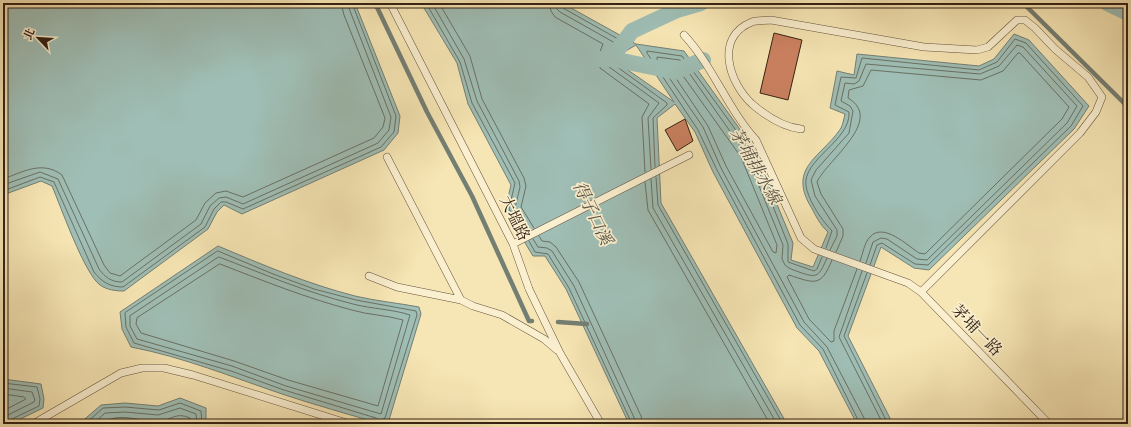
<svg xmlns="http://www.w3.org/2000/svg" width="1131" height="427" viewBox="0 0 1131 427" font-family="'EB Garamond','Noto Serif TC',serif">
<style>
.water{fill:#9fbeb5;stroke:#747f74;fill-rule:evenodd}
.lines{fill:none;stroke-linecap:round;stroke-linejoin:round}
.shore{stroke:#6a7064;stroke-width:1}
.stream{stroke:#747f74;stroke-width:4.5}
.canal{stroke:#9fbeb5;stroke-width:16}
.building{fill:#cb8161;stroke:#342113}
.lane-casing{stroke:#65523c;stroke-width:8}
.lane{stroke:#faefcf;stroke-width:7}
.labels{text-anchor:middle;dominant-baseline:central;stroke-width:3.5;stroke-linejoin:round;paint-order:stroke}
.street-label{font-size:16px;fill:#342113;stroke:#faefcf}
.water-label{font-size:17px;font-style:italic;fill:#545044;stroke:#faefcf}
</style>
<rect width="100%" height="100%" fill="#f7e6b5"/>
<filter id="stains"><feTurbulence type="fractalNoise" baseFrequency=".005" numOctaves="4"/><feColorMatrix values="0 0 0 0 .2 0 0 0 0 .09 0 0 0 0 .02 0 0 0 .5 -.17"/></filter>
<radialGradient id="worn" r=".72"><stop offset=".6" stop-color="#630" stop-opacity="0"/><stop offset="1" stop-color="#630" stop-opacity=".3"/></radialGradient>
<!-- water -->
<path class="water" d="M5,3H355L400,116L398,133L384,150L242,214L224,205L217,212L208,229L124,291C116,291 107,290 100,285C84,273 61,207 52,186L41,181L3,195V4Z
M421,3H562L636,44L684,51L754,149L793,243L791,260L813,267L828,232C820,225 816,216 811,207C787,167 822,157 841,128C843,124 844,118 845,114L830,108L837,71L854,75L857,54L979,66L994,59L1014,34L1029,40L1089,106L1074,129L929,270L914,268L881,247L848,336L893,424H857L819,351L797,328L713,172L695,132L675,104L657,118L661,203L787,424H629L566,289L545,256H533L505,210L511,185L468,104L457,63ZM636,45L674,102L612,59Z
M218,246C263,265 308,284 355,296C376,301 398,303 419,307L421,314L389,420L381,424C348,414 315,405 282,394C232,377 183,357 131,347L122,329L120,312Z
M3,379L41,384L44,399L43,408L10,424H3Z
M180,398L206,408V424H79L101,405L125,403L158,406Z"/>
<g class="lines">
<!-- shore -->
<path class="shore" d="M426,3L460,62L472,103L515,183L509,209L524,233
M432,3L464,59L477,101L519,181L520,187L515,208L528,231
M439,3L470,56L482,99L524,178L526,186L521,207L534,228
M549,3L551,11L555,17L603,44L598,57L600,68L649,104L642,117L645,172
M555,3L556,8L560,12L615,43V46L604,55L605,64L659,103L648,118L651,169
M560,3L563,8L625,43V46L610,55L609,61L667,103V105L653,118L655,167
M670,65L676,66L741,157L777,245L776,253L773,252L726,166L708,126L669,68Z
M656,177L658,205L783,424
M3,179C23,172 42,160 62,175L104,265L110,273L120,276L196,220L205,203L216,193L226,191L243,197L374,138L383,127L385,118L344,15L341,3
M651,179L653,208L777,424
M645,182L648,210L770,424
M3,185L40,172L58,179L99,269C105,277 111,282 122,282L201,224L210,206L219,198L226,197L243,204L378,143L389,130L391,117L347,3
M3,191L40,177L54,182L94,272C102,282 110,287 123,287L205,227L214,209L221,202H226L243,209L381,147L394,132L396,116L352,3
M539,236L542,241L550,242L556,247L579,282L641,416L643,424
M533,239L538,247L547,248L552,251L574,286L637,424
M529,241L535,252L548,254L569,288L632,424
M826,248L832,231C830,228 828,227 826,224C818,215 808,198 806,186C802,159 851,141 849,112L835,105L841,77L856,78L862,58L979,70L997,62L1015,39L1026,43L1083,106L1071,126L928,265L915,264L882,243L877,245L870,265
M830,250L837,236V230L815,196L811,180L816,170L849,133L853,111L850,106L841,101L845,83L854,84L859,81L866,64L980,74L999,66L1017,45L1023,47L1077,106L1067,123L927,260L917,259L887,239L881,238L873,242L866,263
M218,251L273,274L314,289L356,300L416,311L417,315L385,418L380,421L376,418L284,390L231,371L134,343L126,327L125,313Z
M836,252L843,236V229L821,194L817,182C827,160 885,120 848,98L849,90L863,86L871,70L981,80L1003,71L1018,53H1020L1069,107L1062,119L925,254L919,253C907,245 883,222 870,237C864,243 863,254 860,261
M219,257C264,274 305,292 353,304C372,309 392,309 410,315L381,414L286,386L232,366L137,339L130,326V316Z
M822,257L817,269L814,271L788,262V244L751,151L682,56L647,51V53L698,130L717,170L800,325L823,349L860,424
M827,258C819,276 818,279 799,272C794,270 789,269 785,265L782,259L783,245L746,154L680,60L657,57V60L703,127L721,168L804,322L827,347L864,418L865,424
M832,260C821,288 814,283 789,275L787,277L809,319L831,342L834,341V331L857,269
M220,264C264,281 306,298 352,310C368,315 386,315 403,320L378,406L288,380L234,361L141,333L136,324L137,318Z
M862,271L839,337L883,424
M867,273L844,336L888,424
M3,383L37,387L40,399L39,406L12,419L9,424
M3,388L32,392L35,400L34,402L8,415L4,424
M3,394L24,397L26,399L3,411
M85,424L103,408L125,407L159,410L180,403L201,411L202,424
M93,424L105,413L125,412L158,415L180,408L196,414L197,424
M102,424C118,410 141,423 160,421C174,419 176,412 190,418L191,424"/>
<!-- stream -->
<path class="stream" d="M375,3L427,112L472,196L529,321H532
M1023,3L1128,107
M558,322L587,324"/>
<!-- canal -->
<path class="canal" d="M1107,3L1128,13
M613,56L632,31L677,10L701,3
M590,59H612L672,71
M674,72L703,60"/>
</g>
<!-- building -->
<path class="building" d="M774,33L802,40L788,100L760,93Z
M685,119L693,141L677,151L665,130Z"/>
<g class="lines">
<defs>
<path id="lane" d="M390,3L513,244L529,289L560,353L601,424
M684,35C713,66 727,108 756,140L801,238L814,249L908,283L921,292L1049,424
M801,129C782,127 766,116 752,104C729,83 714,37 752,22C757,20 765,21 771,20L924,47L977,50L988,47L1017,20H1025L1035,28L1055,49L1088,77L1102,97L1096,112L1080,133L921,292
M387,157L461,300
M513,244L689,155
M369,276L397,287L461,300L473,306L502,315L544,339L557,350
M33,424L121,373L142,368H164L193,375L350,424"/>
</defs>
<!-- lane casing -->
<use href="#lane" class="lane-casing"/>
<!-- lane -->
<use href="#lane" class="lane"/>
</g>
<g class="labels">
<!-- street labels -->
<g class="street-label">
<text transform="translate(515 218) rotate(64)">大塭路</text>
<text transform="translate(977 330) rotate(46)">茅埔一路</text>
</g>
<!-- water labels -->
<g class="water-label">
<text transform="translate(756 166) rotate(60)">茅埔排水線</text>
<text transform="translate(593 213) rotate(64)">得子口溪</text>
</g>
</g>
<!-- margin -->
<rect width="1131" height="427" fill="none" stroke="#f7e6b5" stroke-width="16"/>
<rect x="4" y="4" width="1123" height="419" fill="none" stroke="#342113" stroke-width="2"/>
<rect x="8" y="8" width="1115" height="411" fill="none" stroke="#342113"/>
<!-- north arrow -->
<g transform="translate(38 38) rotate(295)" stroke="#faefcf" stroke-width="3" paint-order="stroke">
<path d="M0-3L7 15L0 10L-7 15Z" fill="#342113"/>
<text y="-6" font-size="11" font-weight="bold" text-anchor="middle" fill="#342113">北</text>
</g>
<rect width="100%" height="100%" filter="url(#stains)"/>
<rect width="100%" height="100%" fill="url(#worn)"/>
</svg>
